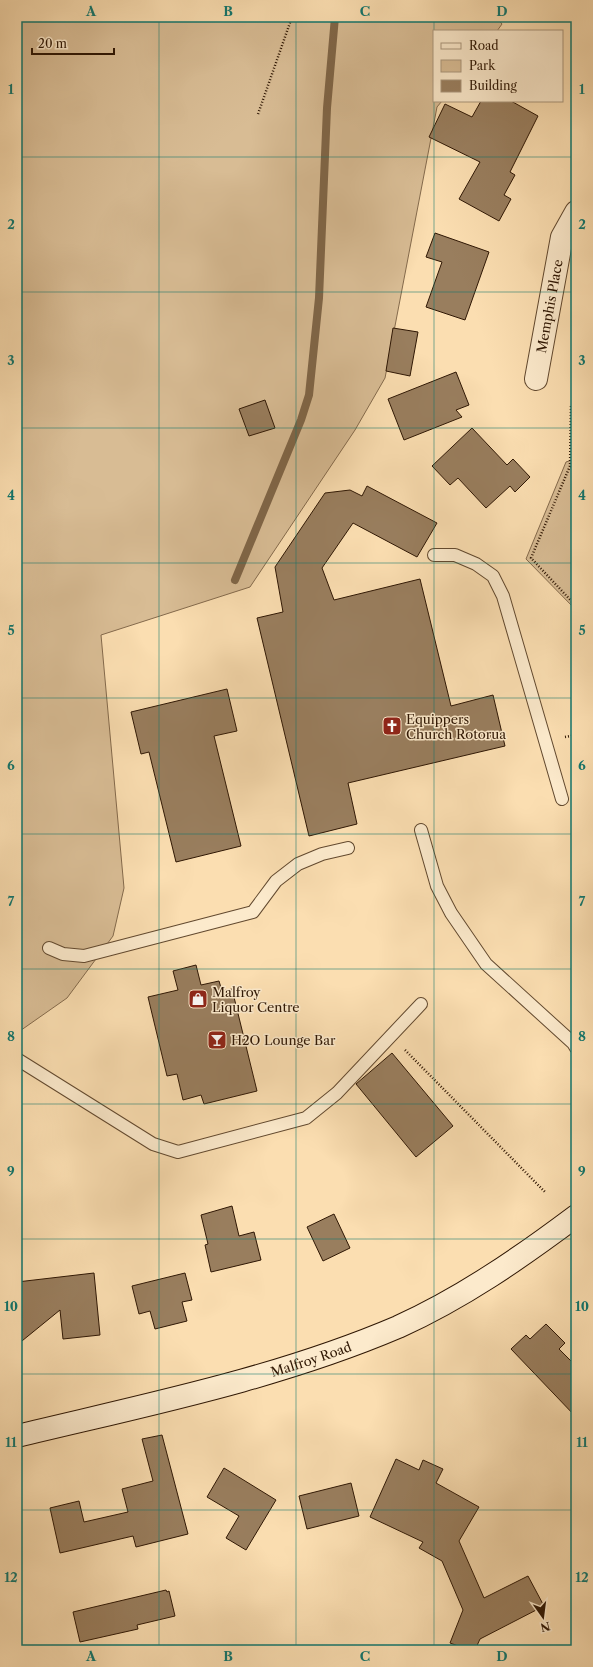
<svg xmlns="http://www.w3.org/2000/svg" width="593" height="1667" viewBox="0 0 593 1667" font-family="'Libre Caslon Text',serif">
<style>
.green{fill:#d8bc94;stroke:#846a4c}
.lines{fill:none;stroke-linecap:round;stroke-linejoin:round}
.stream{stroke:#806648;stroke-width:8}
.building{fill:#997e5e;stroke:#2f1704}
.service-casing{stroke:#62492f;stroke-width:14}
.minor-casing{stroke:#62492f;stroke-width:24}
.secondary-casing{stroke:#2f1704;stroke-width:24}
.path{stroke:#2f1704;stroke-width:2.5;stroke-dasharray:1 2;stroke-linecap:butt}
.service{stroke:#fceacc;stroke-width:12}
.minor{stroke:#fceacc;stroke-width:22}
.secondary{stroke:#fceacc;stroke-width:22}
.grid{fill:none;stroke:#0f766e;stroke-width:1;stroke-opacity:0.55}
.labels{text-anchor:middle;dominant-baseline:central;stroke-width:3;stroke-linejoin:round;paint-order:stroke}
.street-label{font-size:13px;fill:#2f1704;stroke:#fceacc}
.poi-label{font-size:13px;fill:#2f1704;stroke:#fceacc;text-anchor:start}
.neatline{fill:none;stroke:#0f766e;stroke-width:1.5}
.grid-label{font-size:13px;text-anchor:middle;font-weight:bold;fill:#0f766e}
</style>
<rect width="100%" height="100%" fill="#fbdeb1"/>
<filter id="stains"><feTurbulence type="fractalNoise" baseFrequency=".005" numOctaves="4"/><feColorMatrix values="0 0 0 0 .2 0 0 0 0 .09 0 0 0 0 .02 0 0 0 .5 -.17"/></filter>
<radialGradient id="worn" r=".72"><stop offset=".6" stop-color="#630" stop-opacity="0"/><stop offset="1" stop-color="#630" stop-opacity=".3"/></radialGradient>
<!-- green -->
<path class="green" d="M17,17H496L502,24L497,31H434V101H442L437,107L385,378L355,430L250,587L101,635L124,888L113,936L67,998L17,1033Z
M576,457V610L526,559L566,462L575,459Z"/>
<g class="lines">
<!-- stream -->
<path class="stream" d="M235,580L301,420L309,395L319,298L327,108L335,17"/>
</g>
<!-- building -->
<path class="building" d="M481,101H511L538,116L510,172L515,175L504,195L511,199L499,221L459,199L480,162L429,137L445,104L472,117Z
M435,233L489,252L465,320L426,307L442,262L426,257Z
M393,328L418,332L410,376L386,371Z
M456,372L469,405L456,410L462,417L404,440L388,399Z
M265,400L275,428L249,436L239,409Z
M472,428L507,465L513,459L530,477L515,492L510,486L486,508L458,478L450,485L432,466Z
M367,486L437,523L417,557L353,523L322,568L334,600L420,579L451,706L493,695L505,746L348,783L357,824L309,836L257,618L283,612L275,567L325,493L350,490L362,496Z
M227,689L237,731L214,736L241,846L176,862L149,752L141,754L131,712Z
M196,965L201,985L219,981L222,991L232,989L257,1091L204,1104L201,1095L183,1100L177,1074L167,1076L148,997L178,990L173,971Z
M392,1053L453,1126L416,1157L356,1084Z
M232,1206L239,1236L254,1232L261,1260L211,1272L205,1245L208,1244L201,1215Z
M334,1214L350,1248L323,1261L307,1227Z
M94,1273L100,1335L63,1339L60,1310L17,1345V1282Z
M185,1273L192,1300L182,1302L187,1321L155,1329L150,1311L139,1314L132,1286Z
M546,1324L565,1343L559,1349L576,1366V1417L511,1349L526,1335L530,1339Z
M162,1435L188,1534L136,1547L133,1536L60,1553L50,1508L79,1501L84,1522L128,1512L122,1489L153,1481L142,1439Z
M396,1459L419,1470L423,1460L443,1469L436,1483L479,1507L459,1541L484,1598L528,1576L544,1606L480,1639L475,1650H469L450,1643L463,1610L442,1561L419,1548L423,1542L370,1517Z
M224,1468L276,1500L246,1550L226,1538L239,1516L207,1497Z
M351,1483L359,1516L307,1529L299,1496Z
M166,1590L167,1592L169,1591L175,1616L137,1625L138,1629L80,1642L73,1612Z"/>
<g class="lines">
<defs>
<path id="service" d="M434,555H455L476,564L493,576L503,596L562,799
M421,830L437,886L451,913L486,964L573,1043L576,1048
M49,948L63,954L84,956L253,912L276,881L298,864L322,854L348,848
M17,1059L153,1144L178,1152L306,1118L337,1093L421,1004"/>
<g id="minor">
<path id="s1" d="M536,379L562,237L576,212"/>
</g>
<g id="secondary">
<path id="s2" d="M17,1436C145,1405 276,1379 398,1327C462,1298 520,1258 576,1216"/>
</g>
</defs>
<!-- service casing -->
<use href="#service" class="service-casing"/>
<!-- minor casing -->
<use href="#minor" class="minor-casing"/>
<!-- secondary casing -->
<use href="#secondary" class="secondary-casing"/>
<!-- path -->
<path class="path" d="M258,114L292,17
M571,406L570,466L531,558L576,606
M565,737L576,735
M405,1050L545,1192"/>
<!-- service -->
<use href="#service" class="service"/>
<!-- minor -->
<use href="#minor" class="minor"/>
<!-- secondary -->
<use href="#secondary" class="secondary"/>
</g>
<!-- grid -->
<path class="grid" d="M159,17V1650M296,17V1650M434,17V1650M17,157H576M17,292H576M17,428H576M17,563H576M17,698H576M17,834H576M17,969H576M17,1104H576M17,1239H576M17,1374H576M17,1510H576"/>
<!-- icons -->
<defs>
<symbol id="church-square" viewBox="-11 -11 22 22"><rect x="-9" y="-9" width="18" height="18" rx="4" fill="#8f2418" stroke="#fceacc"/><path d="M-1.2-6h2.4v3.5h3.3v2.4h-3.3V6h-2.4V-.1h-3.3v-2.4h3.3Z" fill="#fff"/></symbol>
<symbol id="shop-square" viewBox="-11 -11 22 22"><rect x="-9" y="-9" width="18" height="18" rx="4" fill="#8f2418" stroke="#fceacc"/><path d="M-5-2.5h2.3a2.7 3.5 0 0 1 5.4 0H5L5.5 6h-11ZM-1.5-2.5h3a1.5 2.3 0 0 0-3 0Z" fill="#fff"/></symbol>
<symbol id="bar-square" viewBox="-11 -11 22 22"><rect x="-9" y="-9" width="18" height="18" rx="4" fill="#8f2418" stroke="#fceacc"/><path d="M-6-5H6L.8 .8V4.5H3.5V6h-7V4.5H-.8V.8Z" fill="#fff"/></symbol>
</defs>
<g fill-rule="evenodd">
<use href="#church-square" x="381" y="715" width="22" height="22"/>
<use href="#shop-square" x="187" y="988" width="22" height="22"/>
<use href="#bar-square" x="206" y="1029" width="22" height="22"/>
</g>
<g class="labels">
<!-- street labels -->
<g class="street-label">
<text stroke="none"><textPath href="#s1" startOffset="74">Memphis Place</textPath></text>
<text stroke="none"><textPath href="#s2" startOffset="304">Malfroy Road</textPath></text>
</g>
<!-- poi labels -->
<g class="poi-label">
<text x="406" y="719">Equippers<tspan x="406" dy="15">Church Rotorua</tspan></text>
<text x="212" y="992">Malfroy<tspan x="212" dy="15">Liquor Centre</tspan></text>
<text x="231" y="1040">H2O Lounge Bar</text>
</g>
</g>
<!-- margin -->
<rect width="593" height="1667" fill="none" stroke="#fbdeb1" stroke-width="44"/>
<!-- legend -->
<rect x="433" y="30" width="130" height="72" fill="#fceacc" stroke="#aa967c"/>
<rect x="441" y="43" width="20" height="6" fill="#fceacc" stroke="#aa967c"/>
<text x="469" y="50" font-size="12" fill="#2f1704">Road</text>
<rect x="441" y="60" width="20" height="12" fill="#d8bc94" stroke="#aa967c"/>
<text x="469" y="70" font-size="12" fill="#2f1704">Park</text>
<rect x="441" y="80" width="20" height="12" fill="#997e5e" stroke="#aa967c"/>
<text x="469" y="90" font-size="12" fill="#2f1704">Building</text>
<!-- north arrow -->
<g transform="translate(543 1617) rotate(166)" stroke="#fceacc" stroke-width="3" paint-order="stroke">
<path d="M0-3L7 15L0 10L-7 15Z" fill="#2f1704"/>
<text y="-6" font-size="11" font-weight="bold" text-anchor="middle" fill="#2f1704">N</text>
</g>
<!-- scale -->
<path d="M32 48v6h82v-6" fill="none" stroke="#2f1704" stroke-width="2"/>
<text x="38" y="48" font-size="12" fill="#2f1704" stroke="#fceacc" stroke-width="3" paint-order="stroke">20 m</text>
<rect x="22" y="22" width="549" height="1623" class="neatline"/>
<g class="grid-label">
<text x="91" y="16">A</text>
<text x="228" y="16">B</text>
<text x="365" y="16">C</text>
<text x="502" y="16">D</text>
<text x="11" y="94">1</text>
<text x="582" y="94">1</text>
<text x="11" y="229">2</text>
<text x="582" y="229">2</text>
<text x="11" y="365">3</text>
<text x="582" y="365">3</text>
<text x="11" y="500">4</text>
<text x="582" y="500">4</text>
<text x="11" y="635">5</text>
<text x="582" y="635">5</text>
<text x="11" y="770">6</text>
<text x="582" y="770">6</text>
<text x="11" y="906">7</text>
<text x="582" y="906">7</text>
<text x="11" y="1041">8</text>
<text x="582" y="1041">8</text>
<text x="11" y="1176">9</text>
<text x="582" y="1176">9</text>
<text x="11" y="1311">10</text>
<text x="582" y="1311">10</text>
<text x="11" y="1447">11</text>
<text x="582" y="1447">11</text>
<text x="11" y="1582">12</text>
<text x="582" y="1582">12</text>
<text x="91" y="1661">A</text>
<text x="228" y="1661">B</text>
<text x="365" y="1661">C</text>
<text x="502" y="1661">D</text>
</g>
<rect width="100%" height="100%" filter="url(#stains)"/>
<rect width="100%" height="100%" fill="url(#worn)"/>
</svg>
